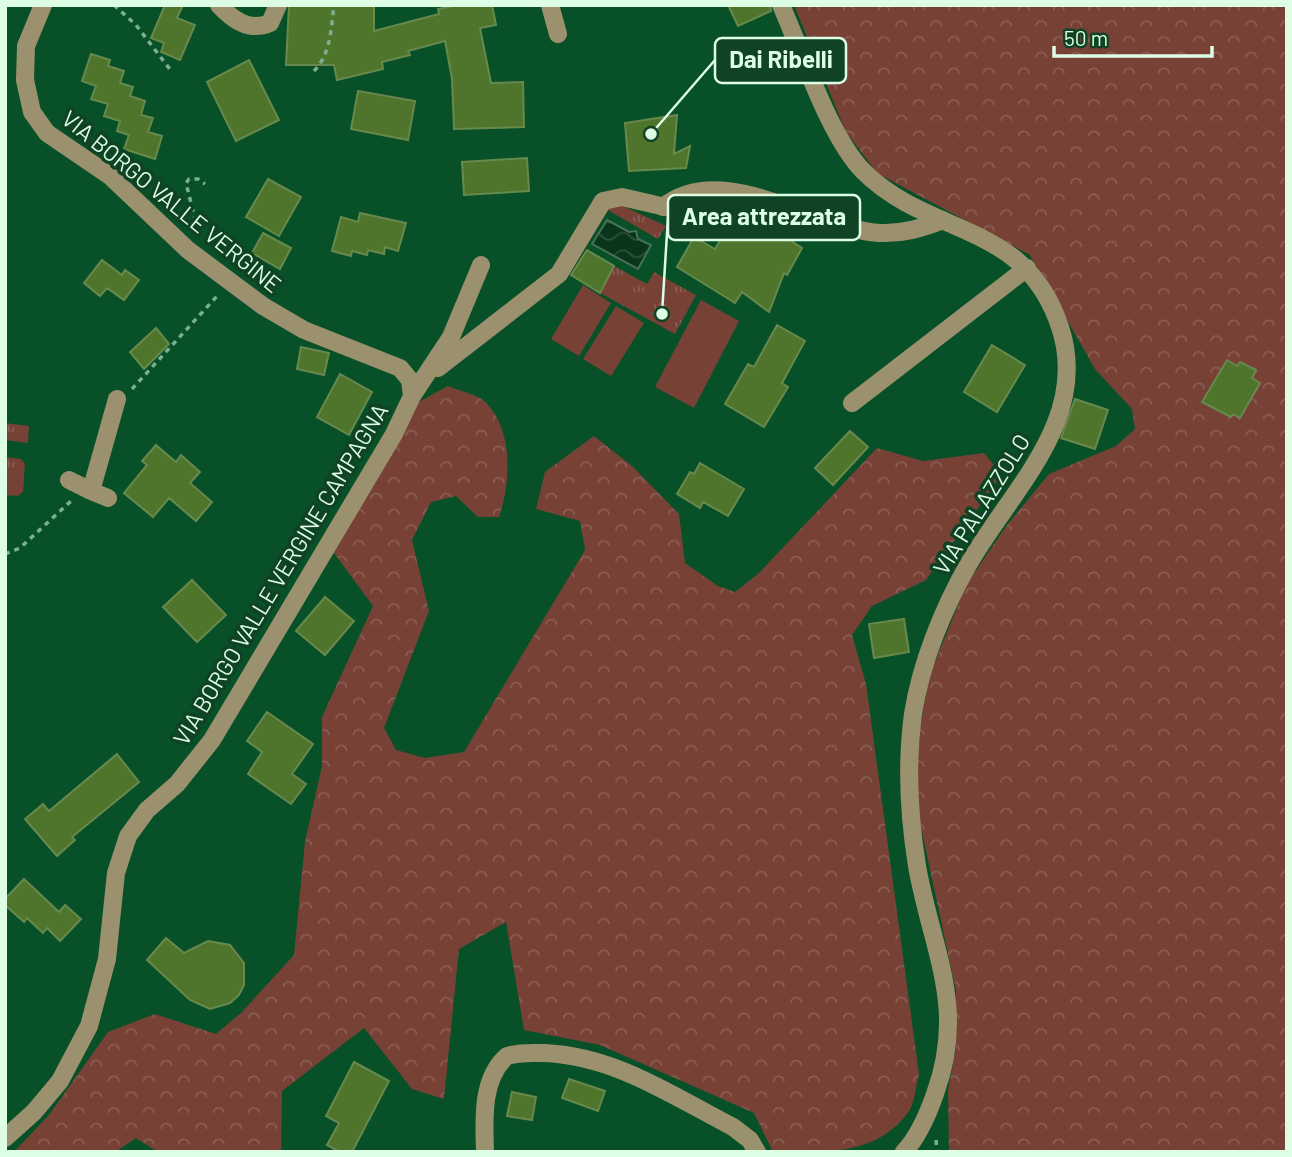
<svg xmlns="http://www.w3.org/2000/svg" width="1292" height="1157" viewBox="0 0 1292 1157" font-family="Barlow,sans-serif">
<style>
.grass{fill:url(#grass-tufts)}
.forest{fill:url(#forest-crowns);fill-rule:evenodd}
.pitch{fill:#774136}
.water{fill:url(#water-waves);stroke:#497157;stroke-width:2}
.building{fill:#4e752b;stroke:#68894d;stroke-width:2}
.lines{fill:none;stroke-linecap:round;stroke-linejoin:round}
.path{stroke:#7caf90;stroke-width:3.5;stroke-dasharray:5 5;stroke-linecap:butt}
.minor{stroke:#9c916e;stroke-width:18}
.labels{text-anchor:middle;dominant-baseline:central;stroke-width:7;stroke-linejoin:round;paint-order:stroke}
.street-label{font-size:23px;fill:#ddfee5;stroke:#104324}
.leader{fill:none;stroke:#ddfee5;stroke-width:2.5}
.callout-dot{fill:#ddfee5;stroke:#104324;stroke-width:2.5}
.callout{fill:#104324;stroke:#ddfee5;stroke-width:2.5}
.callout-label{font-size:24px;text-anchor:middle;font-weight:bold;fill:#ddfee5}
</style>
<defs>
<pattern id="grass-tufts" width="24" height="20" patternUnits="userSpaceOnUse" patternTransform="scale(1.75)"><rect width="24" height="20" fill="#774136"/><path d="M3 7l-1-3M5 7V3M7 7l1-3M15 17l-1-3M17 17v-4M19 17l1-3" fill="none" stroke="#8a5e53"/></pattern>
<pattern id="forest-crowns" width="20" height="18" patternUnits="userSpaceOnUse" patternTransform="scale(1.75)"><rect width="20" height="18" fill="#774136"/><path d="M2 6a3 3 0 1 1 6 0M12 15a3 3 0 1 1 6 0" fill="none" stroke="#8a5e53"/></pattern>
<pattern id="water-waves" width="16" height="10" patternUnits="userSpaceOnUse" patternTransform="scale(1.75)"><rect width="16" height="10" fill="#09351a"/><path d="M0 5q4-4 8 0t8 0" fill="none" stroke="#2c533b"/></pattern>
</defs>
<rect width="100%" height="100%" fill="#075028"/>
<!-- grass -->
<path class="grass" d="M610,200L666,226L658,239L606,209Z
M614,266L647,284L654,272L696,295L675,334L600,293Z
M5,423L29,426L28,443L5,440Z
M5,457L21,459L25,464L23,492L17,496L5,495Z"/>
<!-- forest -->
<path class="forest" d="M794,5H1287V1152H949L948,1091L956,1046V991L918,813V741L929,677L966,585L1007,525L1049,474L1116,446L1135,429L1132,409L1095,369L1030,255L877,173L846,132ZM1226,361L1237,366L1240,362L1255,370L1252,378L1260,383L1239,418L1233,414L1231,417L1202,401Z
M448,386C459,391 476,394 484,401C514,428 511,483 499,517H478L456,496L431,502L412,540L429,611L384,728L396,750L425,758L464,752L585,550L580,521L536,509L545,472L594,436L632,466L679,514L685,563L718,586L735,592L759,573L877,448L923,461L984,453L1002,475L926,580L872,606L852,635L866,684L919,1074C916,1085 915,1102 909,1111C877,1157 823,1152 773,1152L754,1113L600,1045L524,1030L506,922L459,949L444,1099L412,1089L364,1028L282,1091L281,1152H158L136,1138L115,1152H14L49,1115L108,1032L155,1014L216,1034L242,1012L294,955L305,842L322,766V717L373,606L334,553L415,404Z"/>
<!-- pitch -->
<path class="pitch" d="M583,285L611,303L579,356L551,339Z
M701,300L739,321L694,408L655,387Z
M616,306L644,323L611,376L583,359Z"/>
<!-- water -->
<path class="water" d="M607,220L629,232L636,231L638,239L651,245L638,269L592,244Z"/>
<!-- building -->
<path class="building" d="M165,5H183L177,18L195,25L180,60L161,52L164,43L151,38Z
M289,5H374V31L439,14L438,9L458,5H492L496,25L480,28L491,83L523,82L524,127L454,129L452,79L445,41L408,51L410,55L382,62L383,69L337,80L334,65H286Z
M728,5H770L771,11L738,26Z
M91,54L110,60L108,66L124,71L120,83L133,87L130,96L145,101L141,115L153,118L148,132L162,136L155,159L124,149L129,135L117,131L120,121L104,116L108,104L91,99L96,86L82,81Z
M249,60L279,120L236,141L207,82Z
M358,91L415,101L408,140L351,129Z
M677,115L674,154L690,146L686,168L629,171L625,123Z
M527,158L529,191L464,195L462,162Z
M268,179L301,197L279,236L246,217Z
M741,207L802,248L787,275L784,273L769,312L742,292L735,303L677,267L694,237L715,249Z
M360,213L406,223L398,251L385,247L384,254L368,250L367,255L352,251L351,256L332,251L341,217L358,222Z
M263,233L291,248L280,269L252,253Z
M587,250L614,266L600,293L571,275Z
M102,260L122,275L125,270L139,280L124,300L107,288L100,296L84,283Z
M777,325L805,341L782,383L788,387L764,427L725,404L748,364L754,367Z
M156,328L169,344L144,369L130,352Z
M992,345L1025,365L997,412L964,392Z
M301,347L329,353L324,375L297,369Z
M1227,360L1237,366L1240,362L1256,370L1252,378L1260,383L1240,418L1233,414L1231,417L1202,402Z
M340,374L372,392L349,435L317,417Z
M1075,399L1108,410L1095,449L1061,438Z
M850,431L868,447L833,485L815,468Z
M156,445L176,462L181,455L200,472L190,483L212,502L196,521L169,498L153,517L124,493L147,465L142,461Z
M700,463L744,489L728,516L703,502L700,508L677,494L690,472L694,474Z
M192,580L226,615L197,642L163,607Z
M325,597L354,621L325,655L296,631Z
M904,619L909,652L874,658L869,624Z
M267,712L313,744L292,774L306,784L291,804L248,774L262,752L247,741Z
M117,754L139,782L72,837L75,840L57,856L25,819L43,804L49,811Z
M24,879L59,912L65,905L81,919L60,941L47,928L43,933L27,918L24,922L5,905V899Z
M166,938L184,953L208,941L230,945L244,963V985L239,995L230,1003L210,1009L190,1000L147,960Z
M354,1062L389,1081L352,1152H340L327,1145L339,1123L326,1116Z
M569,1079L605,1091L598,1111L562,1098Z
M512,1092L536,1097L532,1120L507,1116Z"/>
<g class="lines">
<!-- path -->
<path class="path" d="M114,5L136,25L172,72
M314,71C331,54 331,28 334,5
M198,231L186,183L189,179H198L205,184
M132,389L219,294
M5,554L20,548L71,501
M936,1140L937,1152"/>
<!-- minor -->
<path class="minor" d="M43,5L26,46L25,80L32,112L47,133L110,176L188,250L263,306L304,330L400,368L410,380L412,396
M219,5C233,20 249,32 270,23L278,5
M550,5L558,34
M781,5C802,52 829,136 863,171C930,238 1025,220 1060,327C1091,420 1010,491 968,565C943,609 921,663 913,714C906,765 909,816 917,866C932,951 967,1006 935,1094C928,1114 919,1136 904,1152
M663,207C724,159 812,229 880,233C903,234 922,228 943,220
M438,368L559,274L603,201L622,197L674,209
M852,403L1027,268
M69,480L91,491L117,399
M91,491L108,498
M5,1138L34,1112L60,1081L89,1026L107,959L116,873L128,836L147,810L177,784L212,740L394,434L412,396L451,337L481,265
M485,1152C484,1121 481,1078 507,1056C519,1052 531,1053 544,1053C615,1056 671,1095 733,1127L750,1140L757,1152"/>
</g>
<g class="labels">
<!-- street labels -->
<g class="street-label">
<text transform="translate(172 201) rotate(39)">VIA BORGO VALLE VERGINE</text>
<text transform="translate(981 504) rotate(-58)">VIA PALAZZOLO</text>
<text transform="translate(280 574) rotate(-59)">VIA BORGO VALLE VERGINE CAMPAGNA</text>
</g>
</g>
<!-- callouts -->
<path class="leader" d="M651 134L715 60M662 314L668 217"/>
<g class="callout-dot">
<circle cx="651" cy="134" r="7"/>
<circle cx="662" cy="314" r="7"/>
</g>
<g class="callout">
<rect x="715" y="38" width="131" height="45" rx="7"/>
<rect x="668" y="195" width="192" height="45" rx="7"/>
</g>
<g class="callout-label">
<text x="781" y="68">Dai Ribelli</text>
<text x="764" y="225">Area attrezzata</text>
</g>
<!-- border -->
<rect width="1292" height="1157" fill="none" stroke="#ddfee5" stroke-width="14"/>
<!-- scale -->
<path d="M1054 46v10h158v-10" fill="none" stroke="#ddfee5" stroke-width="3.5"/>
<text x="1064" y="46" font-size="21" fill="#ddfee5" stroke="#104324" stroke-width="5" paint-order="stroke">50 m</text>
</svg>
